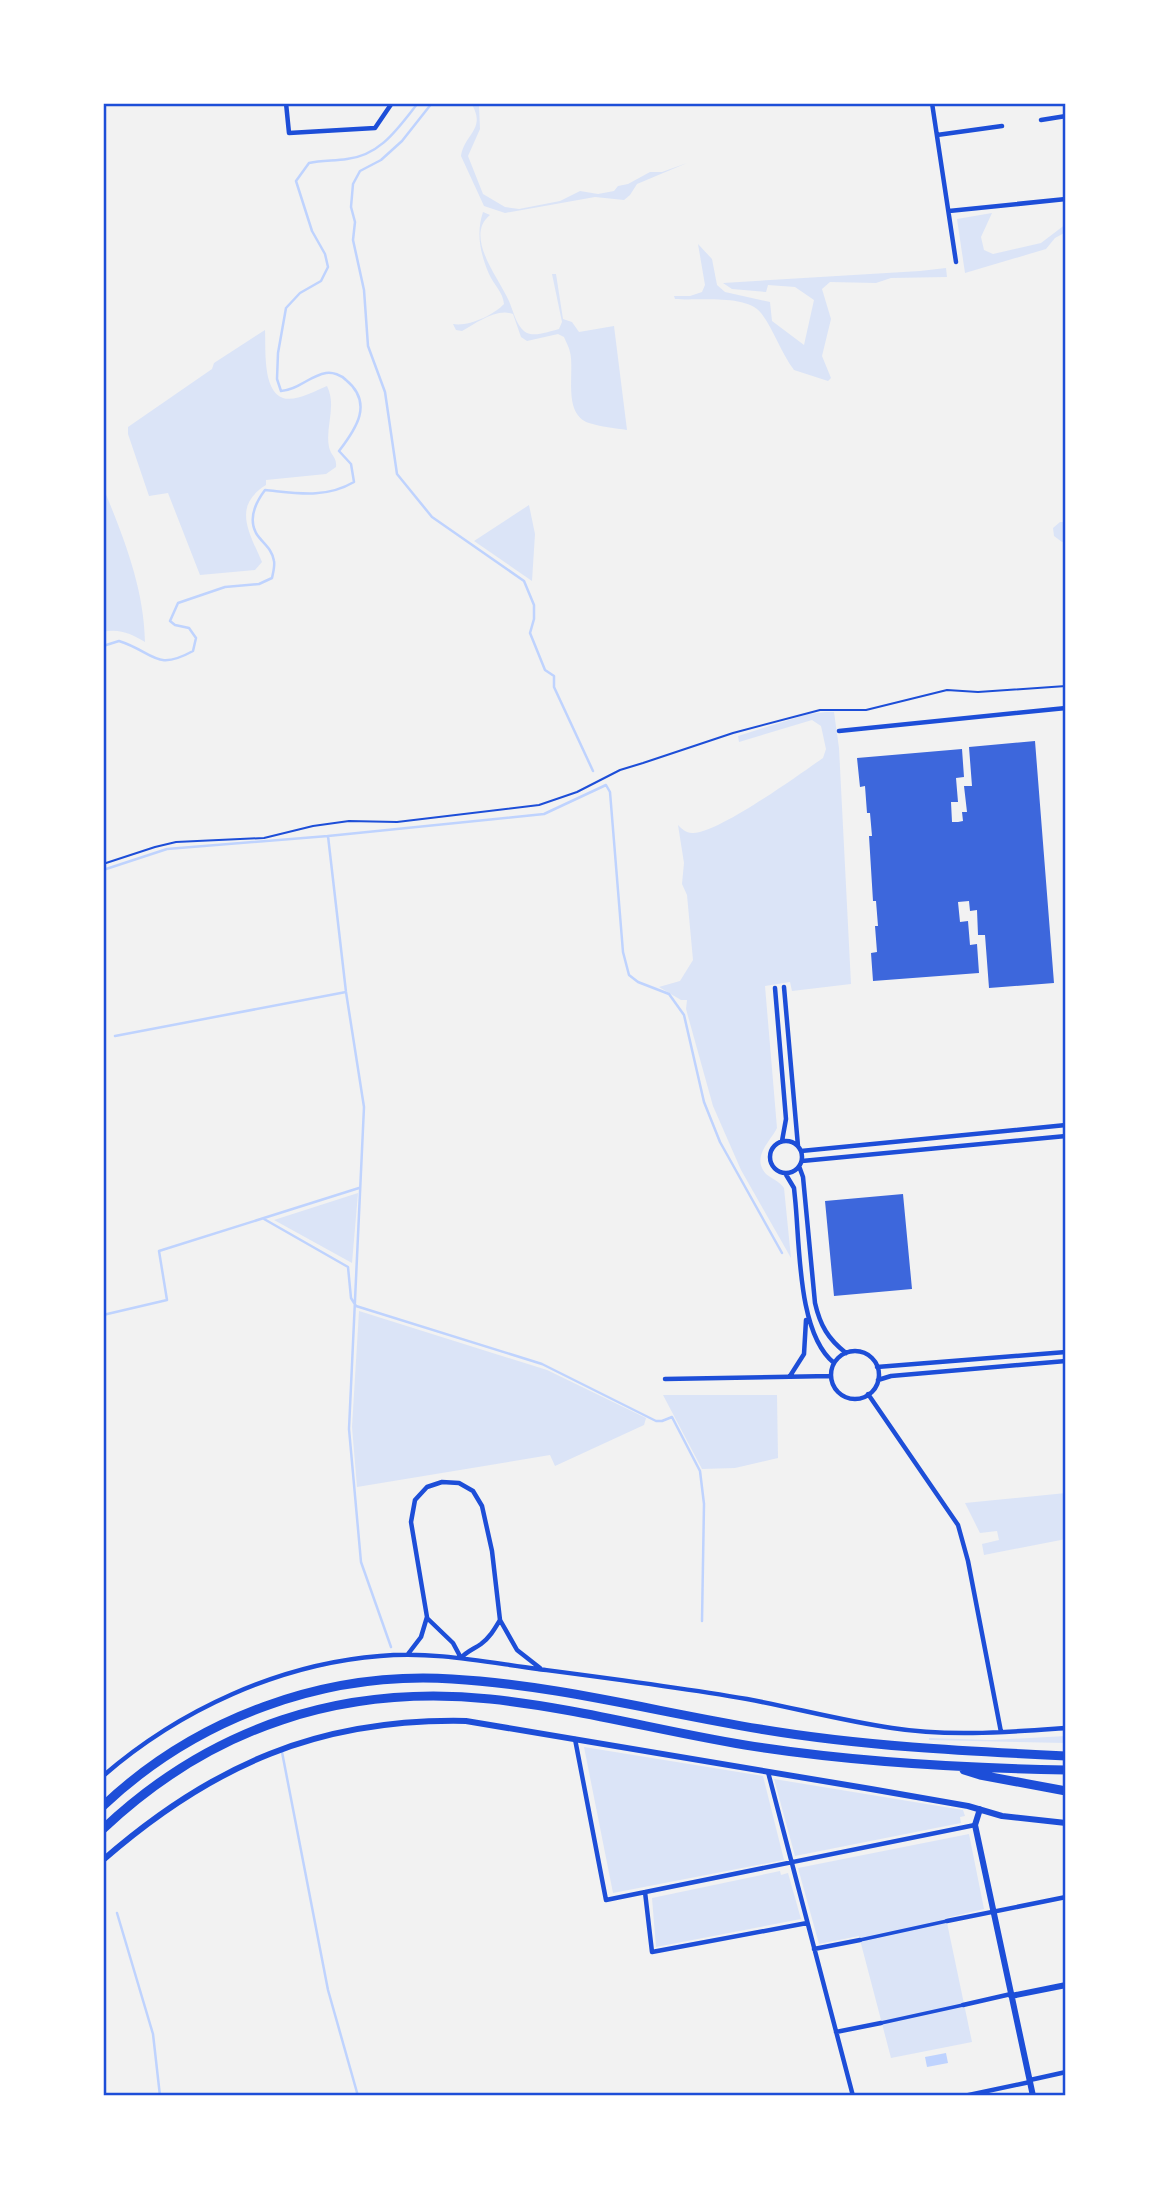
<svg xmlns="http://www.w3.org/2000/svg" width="1169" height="2199" viewBox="0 0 1169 2199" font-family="'IBM Plex Sans',sans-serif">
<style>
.green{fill:#dbe4f7}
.water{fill:#bfd3fe}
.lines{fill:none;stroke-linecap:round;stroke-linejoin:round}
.stream{stroke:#bfd3fe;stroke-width:2.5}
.building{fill:#3d67dc}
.path{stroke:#1d4ed8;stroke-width:2}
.pedestrian{stroke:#1d4ed8;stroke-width:3.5}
.minor{stroke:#1d4ed8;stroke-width:4.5}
.tertiary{stroke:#1d4ed8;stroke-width:6}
.motorway{stroke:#1d4ed8;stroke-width:9}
.neatline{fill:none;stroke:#1d4ed8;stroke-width:2.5}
</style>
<rect width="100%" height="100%" fill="#f2f2f2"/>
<!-- green -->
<path class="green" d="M471,103L479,105L480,129L468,156L483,194L505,207L519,209L560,201L580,191L598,194L614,191L618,186L628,184L650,172H662L687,163L637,184L630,195L624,200L595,197L505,213L484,206L461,156C465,133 487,129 471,103Z
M483,212L490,215C464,236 498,277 508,299C513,309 516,327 527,333C535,337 551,331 559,329L562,322L552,274H556L563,319L572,322L579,332L614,326L627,430C615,428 601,427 589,423C562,414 575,372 570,352C569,347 566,342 564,337L558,334L527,341L521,337L513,314C496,308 477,323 462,331L456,330L453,324C468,327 494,315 504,304C503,292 494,285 489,274C480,253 476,233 483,212Z
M992,213L981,237L984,250L993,254L1041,243L1066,224V232L1055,238L1046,249L965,273L957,219Z
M698,244L712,259L717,285L725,292L770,302L772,321L804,345L814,300L795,287L768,285L766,292L732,289L723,283L920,271L946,268L947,277L891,278L876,283L830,282L822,289L831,319L822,356L831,378L828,381L794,370C781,353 774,330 761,313C746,294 698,301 675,299L674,296H690L702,292L705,285Z
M265,330C266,347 262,391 283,398C295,402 315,391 327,386C337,406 325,427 329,447C331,456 337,457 336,467L326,474L266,480V485C232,506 249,532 262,562L255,570L200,575L168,493L149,496L128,434V427L212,369L214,363Z
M103,487C123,536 144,587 145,642C132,634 119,628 103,632Z
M529,505L535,534L532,581L474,541Z
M1060,522H1066V541L1062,542L1054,536L1053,528Z
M826,712H834L839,748L851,984L792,991L790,982L765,986L777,1128C770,1142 751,1157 766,1174C772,1179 779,1181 784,1188L791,1258L741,1170L713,1106L686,1009L687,1000H681L659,987L680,981L693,960L687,895L682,884L684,863L678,825C682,829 686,833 692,833C716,835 800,774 823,758L826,749L821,726L812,720L739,742L738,736L808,714Z
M358,1193L352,1263L274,1220Z
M359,1311L547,1370L646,1418L644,1425L555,1466L550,1455L357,1487L352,1427Z
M663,1395H777L778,1458L735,1468L702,1469Z
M1066,1493V1539L984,1555L982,1544L999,1540L997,1531L980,1533L965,1503Z
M1066,1736V1743L929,1740V1738L991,1740Z
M584,1747L763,1776L784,1860L613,1893Z
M774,1779L963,1810L965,1816L960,1817L961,1823L795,1856Z
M969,1834L984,1909L946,1918L972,2042L891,2058L859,1936L819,1944L798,1868Z
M780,1871L781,1875L788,1873L801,1919L656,1947L652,1898Z"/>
<!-- water -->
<path class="water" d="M946,2053L948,2063L927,2067L925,2057Z"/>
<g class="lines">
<!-- stream -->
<path class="stream" d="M432,103L402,141L381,160L360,171L353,184L351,207L355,222L353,240L364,290L368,346L385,392L397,474L432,517L524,581L534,605V619L530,633L545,670L554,676V687L593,771
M103,646L119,641C154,652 155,672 193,651L196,638L189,628L175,625L170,621L178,603L225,587L259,584L272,578C273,573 275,566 274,561C272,548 262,543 256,533C248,518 256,502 265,490C296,493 325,499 354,482L351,464L339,451C356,429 374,403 346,380C341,375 333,372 326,373C309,376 298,390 281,391L277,379L278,353L286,308L300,293L321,281L328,267L325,254L312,231L296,181L309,163C322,160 334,161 347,159C381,155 398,128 418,103
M103,870L167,849L328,836
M115,1036L346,992
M264,1219L348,1267L351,1298L356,1306L542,1364L656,1421H662L672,1417L700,1471L704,1504L702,1621
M103,1315L167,1300L159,1251L359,1188
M391,1647L361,1562L349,1429L364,1107L346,992L328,836L544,814L606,785L610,792L623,952L629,975L638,982L669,994L684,1015L704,1102L720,1142L782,1253
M282,1752L328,1990L358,2096
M117,1913L153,2034L160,2096"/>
</g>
<!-- building -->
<path class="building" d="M1035,741L1054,983L989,988L985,935H978L977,910L970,911L969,901L958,902L960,922L968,921L970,945L977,944L979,973L873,981L871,953L877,952L875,926H878L876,901H873L869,836H872L870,813H867L865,786L860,787L857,758L962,749L964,777L956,778L958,802H951L952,822H958L963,821L962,812H967L964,786H972L969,747Z
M903,1194L912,1289L834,1296L825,1201Z"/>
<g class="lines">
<!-- path -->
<path class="path" d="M103,864L155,847L176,842L264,838L313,826L349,821L397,822L539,805L577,792L620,770L643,763L733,733L820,710H866L947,690L978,692L1066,686"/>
<!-- pedestrian -->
<path class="pedestrian" d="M860,1940L947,1921
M881,2023L963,2005"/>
<!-- minor -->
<path class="minor" d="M286,103L289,133L375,128L392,103
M932,103L956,262
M1041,120L1066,116
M937,135L1002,126
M949,211L1066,199
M839,731L1066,708
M784,987L798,1146
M775,988L786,1119L782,1141
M770 1157a16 16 0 1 1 32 0a16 16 0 1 1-32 0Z
M801,1151L1066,1125
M802,1161L1066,1136
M799,1166L803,1177L815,1303C820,1325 828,1339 846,1353
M785,1173L794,1188L795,1198C800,1243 797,1333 834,1363
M831 1375a24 24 0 1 1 48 0a24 24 0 1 1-48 0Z
M877,1367L1066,1352
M790,1376L804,1354L806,1320
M665,1379L831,1376
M878,1380L891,1376L1066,1361
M868,1394L958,1525L968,1561L1001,1732
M427,1618L453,1643L461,1658C467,1651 474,1649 481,1644C490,1637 494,1630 500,1620
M408,1654L421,1637L427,1617L411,1522L415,1500L427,1487L442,1482L459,1483L473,1491L482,1506L492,1551L500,1620L517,1650L540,1668
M575,1739L606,1900L975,1825
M768,1772L853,2096
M103,1776C179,1710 279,1664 380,1656C433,1651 485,1662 538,1669C607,1678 677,1687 747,1699C795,1708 843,1721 892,1728C949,1737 1008,1732 1066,1728
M645,1892L652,1952L807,1923
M947,1921L1066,1897
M814,1949L860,1940
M963,2005L1011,1994
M836,2032L881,2023
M1030,2080L1066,2072
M964,2096L1030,2082"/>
<!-- tertiary -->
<path class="tertiary" d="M980,1809L975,1825L1033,2096
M103,1860C212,1765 319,1718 466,1721L871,1789L968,1806L1002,1816L1066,1823
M1011,1996L1066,1985"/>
<!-- motorway -->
<path class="motorway" d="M964,1770L980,1775L1066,1791
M103,1806C196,1718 324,1671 452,1679C556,1685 657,1712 760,1729C861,1746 963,1751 1066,1756
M103,1829C211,1727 342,1684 490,1699C576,1708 660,1731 745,1745C851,1762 958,1768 1066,1770"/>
</g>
<!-- border -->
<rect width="1169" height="2199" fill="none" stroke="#ffffff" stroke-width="210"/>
<rect x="105" y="105" width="959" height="1989" class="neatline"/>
</svg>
